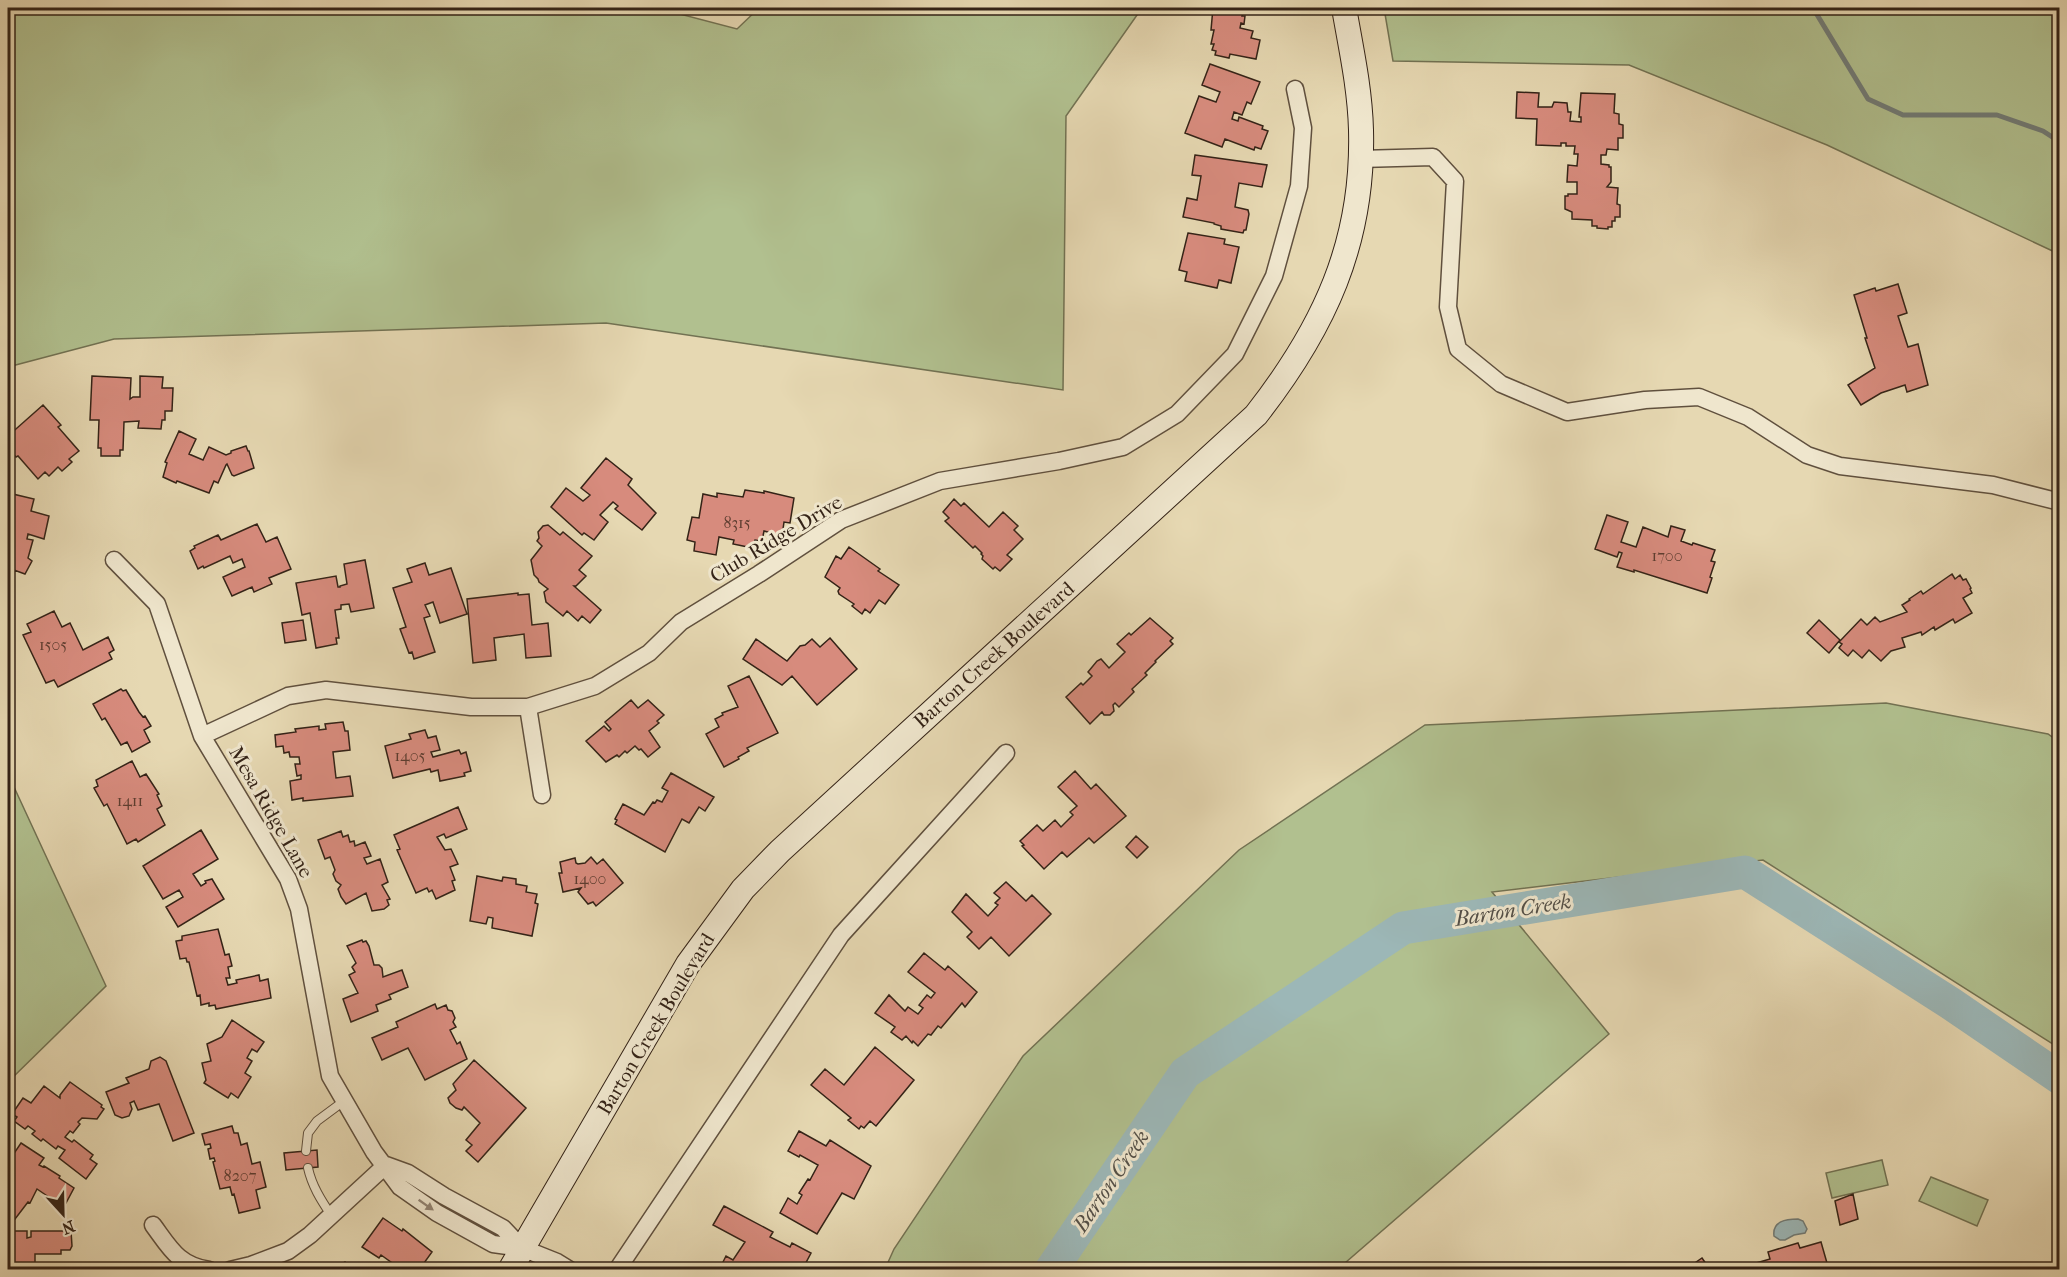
<svg xmlns="http://www.w3.org/2000/svg" width="2067" height="1277" viewBox="0 0 2067 1277" font-family="'IM FELL French Canon',serif">
<style>
.green{fill:#b1c08f;stroke:#727253;stroke-width:1.5}
.water{fill:#9cb7b7;stroke:#727c77;stroke-width:1.5}
.lines{fill:none;stroke-linecap:round;stroke-linejoin:round}
.stream{stroke:#727c77;stroke-width:5}
.river{stroke:#9cb7b7;stroke-width:33}
.building{fill:#d78b7d;stroke:#342317;stroke-width:1.5}
.lane-casing{stroke:#60503e;stroke-width:10}
.street-casing{stroke:#60503e;stroke-width:19}
.secondary-casing{stroke:#342317;stroke-width:26}
.lane{stroke:#efe6cd;stroke-width:8}
.street{stroke:#efe6cd;stroke-width:16}
.secondary{stroke:#efe6cd;stroke-width:24}
.oneway{fill:#928472}
.labels{text-anchor:middle;dominant-baseline:central;stroke-width:6;stroke-linejoin:round;paint-order:stroke}
.number-label{font-size:16px;fill:#5d3d30}
.street-label{font-size:20px;fill:#342317;stroke:#efe6cd}
.water-label{font-size:21px;font-style:italic;fill:#534f47;stroke:#efe6cd}
</style>
<rect width="100%" height="100%" fill="#e6d8b2"/>
<filter id="stains"><feTurbulence type="fractalNoise" baseFrequency=".00333" numOctaves="4"/><feColorMatrix values="0 0 0 0 .2 0 0 0 0 .09 0 0 0 0 .02 0 0 0 .5 -.17"/></filter>
<radialGradient id="worn" r=".72"><stop offset=".6" stop-color="#630" stop-opacity="0"/><stop offset="1" stop-color="#630" stop-opacity=".3"/></radialGradient>
<!-- green -->
<path class="green" d="M8,8H657L737,29L759,8H1142L1066,116L1063,390L606,323L114,339L8,367Z
M1384,8H2059V254L1827,145L1629,65L1393,61Z
M1886,703L2048,734L2059,742V1048L1763,860L1492,892L1609,1034L1338,1269H885L894,1249L1023,1056L1239,850L1425,725Z
M8,774L106,986L8,1082Z
M1882,1160L1888,1185L1832,1198L1826,1173Z
M1931,1177L1988,1200L1977,1226L1919,1201Z"/>
<!-- water -->
<path class="water" d="M1798,1219L1803,1221L1807,1229L1805,1233L1794,1235L1785,1240H1780L1774,1236C1772,1221 1786,1219 1798,1219Z"/>
<g class="lines">
<!-- stream -->
<path class="stream" d="M1813,8L1868,99L1903,115H1997L2043,131L2060,142"/>
<!-- river -->
<path class="river" d="M1051,1270L1185,1073L1403,928L1745,872L1950,1003L2060,1078"/>
</g>
<!-- building -->
<path class="building" d="M1213,8H1262L1261,11L1244,8L1242,16H1245L1244,24L1241,23L1240,28L1253,31L1251,38L1260,40L1256,59L1230,54L1229,58L1215,55L1216,51L1212,50L1214,44H1211L1214,30H1211Z
M1210,64L1260,82L1251,104L1247,102L1242,115L1234,112L1232,119L1238,121L1239,117L1263,126L1262,129L1268,131L1261,149L1255,147L1254,150L1225,139L1222,147L1185,133L1199,96L1216,102L1220,92L1202,85Z
M1517,92L1539,93L1538,107H1552L1554,102L1567,103L1568,112H1571L1570,121L1581,122V117H1579L1581,93L1615,94L1614,113L1619,114V124L1623,125V138H1618V150L1607,149L1606,155H1601V164L1609,165V167H1611V182L1607,187L1618,188L1617,204L1620,205V217H1615V221H1612V227H1608V229L1597,228V226H1592V220L1572,219V212L1565,209V196H1568V194H1577V182H1567L1568,165L1577,166L1578,154H1574L1575,146H1566V143H1561V146L1536,145L1537,119L1516,118Z
M1195,155L1267,165L1262,187L1239,183L1235,207L1248,210L1249,214L1246,230H1244L1243,233L1221,229V226L1214,224V223L1183,217L1187,198L1197,200L1201,176L1192,175Z
M1188,233L1225,239L1224,244L1239,247L1231,283L1219,280L1217,288L1185,281L1187,272L1179,270Z
M1898,284L1907,313L1898,316L1908,347L1918,344L1928,385L1907,392L1905,385L1881,393L1861,405L1848,385L1875,368L1865,338H1867L1854,295L1875,288L1876,291Z
M92,376L131,378L130,399L133,397H140V376L163,377L162,388H173L172,411H165V420H162L161,429L138,428L139,421L124,422L123,450H120V456H101V448H98L99,420H90Z
M43,405L61,425L58,427L79,451L69,459L72,462L62,471L58,467L49,476L45,472L38,479L18,456L16,457L8,448V436Z
M179,431L196,439L189,454L203,460L209,447L226,455L231,453V451L246,446L248,451H249L254,468L234,476L232,475L227,464L226,465L218,483L214,481L209,493L177,481L176,483L163,477L167,463L165,462Z
M606,458L632,479L628,485L656,513L642,530L615,509L618,506L613,502L600,515L608,522L594,540L584,533L582,535L551,507L566,488L583,501L588,497L590,495L581,488Z
M8,487L11,488L13,494L34,499L31,511L49,516L44,539L28,534L27,539L33,540L28,558L32,561L25,574L14,570L13,575L8,574Z
M745,490L764,493V491L794,498L790,523L784,522L782,536L764,531L762,541L755,540L753,548L733,544L734,540L719,537L716,555L694,551L695,542L687,540L692,517L699,518L703,494L717,497V493L743,497Z
M954,499L961,506L964,503L989,527L1003,512L1018,526L1014,530L1023,539L1007,555L1012,559L1000,571L995,567L993,569L982,559L983,556L981,554L982,553L975,546L973,548L945,521L949,518L943,512Z
M1607,515L1628,522L1621,542L1636,547L1643,527L1668,537L1671,526L1685,530L1681,541L1692,545L1693,543L1715,550L1711,561L1715,562L1710,577L1712,578L1707,593L1634,570V572L1617,567L1622,553L1619,552L1617,557L1595,549Z
M257,524L266,542L277,537L291,569L269,578L272,584L254,592L252,587L232,596L223,577L245,567L242,559L233,563L230,556L204,568L203,566L198,569L190,551L195,548L194,546L218,535L221,540Z
M548,525L560,535L563,532L592,556L579,570L586,576L576,586H574L601,610L590,623L582,616L578,621L567,611L563,616L546,602L544,592L548,589L539,582L538,579L534,575L531,560L542,546L537,541L539,538L538,532L543,526Z
M849,547L880,569L878,571L899,585L885,604L879,600L870,613L865,609L862,614L852,606L854,604L839,594L838,591L840,588L825,577L836,556L841,559Z
M365,560L374,608L351,612L349,604L341,605V609L335,610L339,638H336L337,644L316,648L310,613L302,615L296,583L336,576L338,587H340V586L347,584L344,564Z
M425,563L429,575L451,568L467,614L440,623L433,602L425,605L430,616L424,618L435,652L414,659L412,652L409,653L400,629L406,627L393,588L412,582L407,569Z
M1952,574L1955,579L1960,575L1963,580L1966,579L1971,588L1970,589L1972,593L1963,598L1972,613L1955,623L1953,619L1935,630L1934,627L1922,635L1921,632L1902,638L1905,647L1891,651L1881,661L1869,650L1862,658L1853,650L1848,656L1839,648L1842,644L1839,642L1861,619L1867,625L1875,617L1880,622L1907,612L1902,605L1910,600L1909,599L1921,591L1923,594Z
M518,593V595L529,594L532,625L548,623L551,656L526,658L524,634L494,638L496,660L473,663L467,599Z
M54,611L62,627L70,623L83,650L108,637L114,650L109,653L112,659L58,687L54,680L46,683L23,635L31,632L27,624Z
M1150,618L1173,638L1170,641L1173,644L1155,661L1156,662L1145,673L1147,675L1132,689L1134,692L1119,707L1115,703L1113,705L1114,711L1110,715H1104L1102,712L1090,724L1066,697L1081,683L1083,685L1092,676L1088,672L1097,661L1101,659L1109,668L1125,652L1117,644L1129,633L1131,635Z
M303,620L306,640L285,643L282,623Z
M1819,620L1840,640L1829,653L1807,633Z
M830,638L857,669L817,705L792,676L782,685L743,659L756,639L787,661L800,646L805,645L812,639L820,647Z
M749,676L778,733L747,748L749,751L738,757L739,759L724,767L706,734L719,727L715,719L723,715L722,713L738,707L728,686Z
M121,689L123,691L126,690L139,712L143,717L145,716L151,726L144,730L150,742L132,752L127,742L121,745L105,718L102,720L93,704Z
M631,700L638,708L648,700L664,715L657,721L659,723L649,731L660,747L648,757L641,749L639,750L635,746L627,753L625,751L619,757L617,755L606,762L586,741L604,726L609,731L611,729L605,722Z
M343,722L345,731H348L350,750L333,752L336,778L350,776L353,796L303,801V798L292,800L290,781L301,779V775L297,776L295,764H300L299,757H290L289,752L284,753L283,746L276,747L275,735L296,732L295,729L319,726V730L326,729L325,724Z
M425,730L428,738L436,736L440,750L431,752L433,757L459,750L461,754L466,752L471,771L464,773L465,776L440,781L438,770L431,772L430,769L393,778L385,746L411,739L409,734Z
M132,761L140,777L146,774L159,794L157,795L162,806L157,809L165,825L138,842L136,839L127,844L107,804L104,806L94,788L98,786L96,780Z
M1075,771L1091,789L1096,784L1126,816L1094,843L1089,838L1067,857L1062,852L1044,869L1022,846L1024,845L1020,841L1037,825L1043,831L1055,820L1061,827L1073,815L1070,812L1077,806L1058,787Z
M671,773L714,797L705,811L699,807L689,823L682,819L665,852L615,824L617,820L615,819L623,804L644,815L653,802L655,803L657,800L662,802L668,791L662,788Z
M458,807L467,829L446,838L444,834L437,837L445,850L451,849L458,864L450,867L455,880L452,881L455,890L436,899L432,890L429,892L427,888L416,893L397,850L400,849L394,835Z
M201,830L218,859L193,874L201,886L206,883L205,881L212,879L224,899L178,927L166,907L183,897L179,890L163,899L143,866Z
M341,831L343,837L348,835L350,842L354,841L355,846L365,842L371,856L364,858L367,864L380,859L388,882L382,885L390,899L387,900L389,905L384,909L372,911L366,893L346,904L341,897L338,889L341,885L336,881L333,874L335,870L330,857L325,859L318,840Z
M1136,836L1148,847L1137,858L1126,847Z
M591,857L597,864L603,859L623,883L596,906L593,902L588,904L578,892L581,888L563,892L559,873H562L560,862L575,858L576,863L578,864L585,863Z
M477,876L502,881L503,877L516,879V884L527,886L526,892L537,894L535,903L538,904L532,936L492,928L493,918L488,917L486,924L470,921Z
M1006,882L1026,901L1032,895L1051,914L1009,956L991,937L979,949L967,937L972,932L952,912L966,894L988,916L998,905L995,903L1000,898L994,893Z
M218,929L225,955L229,954L232,966L228,967L230,978H226L228,985L237,983L236,980L259,975L260,981L268,979L271,998L216,1009L215,1005L209,1006V1003L201,1005L200,995L197,996L189,962H187L186,958L180,959L176,941L182,940V936Z
M362,940L363,942L366,941L369,946L374,965H379L382,968L383,977L402,970L408,987L389,995L391,999L376,1005L378,1011L351,1022L343,999L358,993L349,975L355,972L352,967L356,963L347,946Z
M924,953L945,970L948,966L977,992L965,1007L962,1003L941,1028L938,1026L931,1035L928,1034L918,1046L913,1041L912,1043L906,1036L902,1040L891,1032L895,1027L875,1013L889,995L905,1011L908,1007L918,1014L923,1008L919,1005L927,995L931,998L935,993L908,972Z
M435,1004L437,1009L446,1005L448,1010L452,1011L455,1018L453,1022L456,1027L450,1030L457,1044L460,1042L467,1059L425,1080L408,1048L382,1060L372,1038L398,1027L396,1022Z
M232,1020L264,1042L257,1052L252,1049L247,1058L252,1061L245,1073L251,1077L238,1098L231,1093L228,1098L204,1083L206,1080L202,1063L211,1061L207,1044L222,1037Z
M875,1047L914,1080L876,1126L870,1121L864,1128L861,1126L859,1129L848,1120L851,1118L811,1085L825,1069L844,1085Z
M160,1057L166,1061L194,1133L173,1141L159,1104L138,1110L134,1101L130,1103L132,1109L129,1116L122,1118L115,1115L106,1092L129,1083L126,1078L149,1069L151,1061Z
M474,1060L526,1108L478,1162L466,1151L472,1145L466,1140L480,1123L464,1107L462,1110L456,1108L450,1103L448,1098L456,1090L453,1084Z
M70,1082L102,1105L101,1107L104,1109L97,1119L82,1118L78,1122L80,1124L73,1133L70,1131L65,1137L72,1142L74,1140L93,1155L90,1159L97,1164L86,1179L59,1158L65,1150L58,1146L56,1149L43,1139L41,1141L32,1134L35,1131L28,1126L25,1129L14,1121L17,1117L12,1114L23,1098L31,1103L44,1086L60,1098V1095Z
M232,1126L234,1133H238L241,1145L247,1143L252,1164L260,1162L266,1187L256,1190L260,1208L239,1213L234,1194L232,1195L230,1187L220,1189L213,1162L215,1161L214,1158L210,1159L208,1149L211,1148L210,1144L205,1145L202,1134Z
M799,1131L826,1146L830,1140L871,1166L854,1199L842,1193L817,1234L780,1213L788,1198L797,1204L802,1195L799,1193L808,1179L810,1180L818,1165L800,1155L799,1157L788,1151Z
M21,1143L44,1158L39,1165L43,1167L44,1166L60,1176L59,1178L74,1188L66,1203L64,1202L62,1206L37,1189L30,1203L28,1202L12,1223L8,1220V1156L12,1150L15,1152Z
M317,1150L318,1167L286,1170L284,1153Z
M1853,1194L1858,1219L1840,1225L1835,1201Z
M724,1206L773,1232L770,1237L790,1247L792,1243L811,1253L802,1270H719L726,1256L733,1260L745,1242L713,1225Z
M383,1218L402,1231L403,1229L432,1252L419,1270H392L395,1265L381,1255L379,1258L362,1247Z
M8,1231H27V1238L31,1237V1231H71L72,1246L70,1250H61V1254H35V1263H39V1270H8Z
M1821,1242L1829,1270H1750L1749,1265L1770,1259L1768,1252L1798,1243L1800,1248Z
M1702,1258L1709,1268L1687,1270L1686,1269Z
M345,1262L349,1270H334V1268Z"/>
<g class="lines">
<defs>
<path id="lane" d="M306,1151L308,1133L317,1121L344,1101
M308,1168C312,1186 321,1200 331,1215"/>
<path id="street" d="M1360,159L1433,157L1455,181L1448,307L1458,349L1501,384L1567,412L1645,400L1699,397L1748,417L1807,455L1840,466L1993,485L2060,502
M114,560L157,604L202,736L288,879L299,909L330,1076L374,1152L400,1187L437,1213L493,1244L522,1248L557,1262L570,1270
M528,707L542,795
M202,736L288,696L326,690L471,707H528L595,686L649,653L681,622L759,574L841,520L940,481L1059,461L1123,447L1177,414L1235,354L1274,276L1299,186L1303,128L1295,89
M386,1165L408,1173L444,1196L503,1228L522,1248
M153,1225C170,1248 178,1265 209,1270
M230,1270L251,1265L288,1251L310,1235L386,1165
M617,1270L841,935L1006,753"/>
<path id="secondary" d="M510,1270L688,964L743,889L780,851L1256,415C1324,328 1364,243 1361,130C1360,89 1351,48 1344,8"/>
</defs>
<!-- lane casing -->
<use href="#lane" class="lane-casing"/>
<!-- street casing -->
<use href="#street" class="street-casing"/>
<!-- secondary casing -->
<use href="#secondary" class="secondary-casing"/>
<!-- lane -->
<use href="#lane" class="lane"/>
<!-- street -->
<use href="#street" class="street"/>
<!-- secondary -->
<use href="#secondary" class="secondary"/>
</g>
<!-- one-way arrows -->
<defs><path id="oneway-solid" d="M-6-.8H1V-3.2L6.5 0L1 3.2V.8H-6Z" transform="scale(1.5)"/></defs>
<use class="oneway" href="#oneway-solid" transform="translate(426 1205) rotate(35)"/>
<g class="labels">
<!-- number labels -->
<g class="number-label">
<text x="737" y="522">8315</text>
<text x="1667" y="555">1700</text>
<text x="53" y="644">1505</text>
<text x="410" y="755">1405</text>
<text x="130" y="800">1411</text>
<text x="590" y="878">1400</text>
<text x="240" y="1175">8207</text>
</g>
<!-- street labels -->
<g class="street-label">
<text transform="translate(776 539) rotate(-31)">Club Ridge Drive</text>
<text transform="translate(994 655) rotate(-42)">Barton Creek Boulevard</text>
<text transform="translate(271 812) rotate(60)">Mesa Ridge Lane</text>
<text transform="translate(656 1024) rotate(-59)">Barton Creek Boulevard</text>
</g>
<!-- water labels -->
<g class="water-label">
<text transform="translate(1513 910) rotate(-9)">Barton Creek</text>
<text transform="translate(1111 1181) rotate(-56)">Barton Creek</text>
</g>
</g>
<!-- margin -->
<rect width="2067" height="1277" fill="none" stroke="#e6d8b2" stroke-width="30"/>
<rect x="9" y="9" width="2049" height="1259" fill="none" stroke="#342317" stroke-width="3"/>
<rect x="15" y="15" width="2037" height="1247" fill="none" stroke="#342317" stroke-width="1.5"/>
<!-- north arrow -->
<g transform="translate(63 1214) rotate(158)" stroke="#efe6cd" stroke-width="4.5" paint-order="stroke">
<path d="M0-4.5L10 22L0 15L-10 22Z" fill="#342317"/>
<text y="-9" font-size="16" font-weight="bold" text-anchor="middle" fill="#342317">N</text>
</g>
<rect width="100%" height="100%" filter="url(#stains)"/>
<rect width="100%" height="100%" fill="url(#worn)"/>
</svg>
